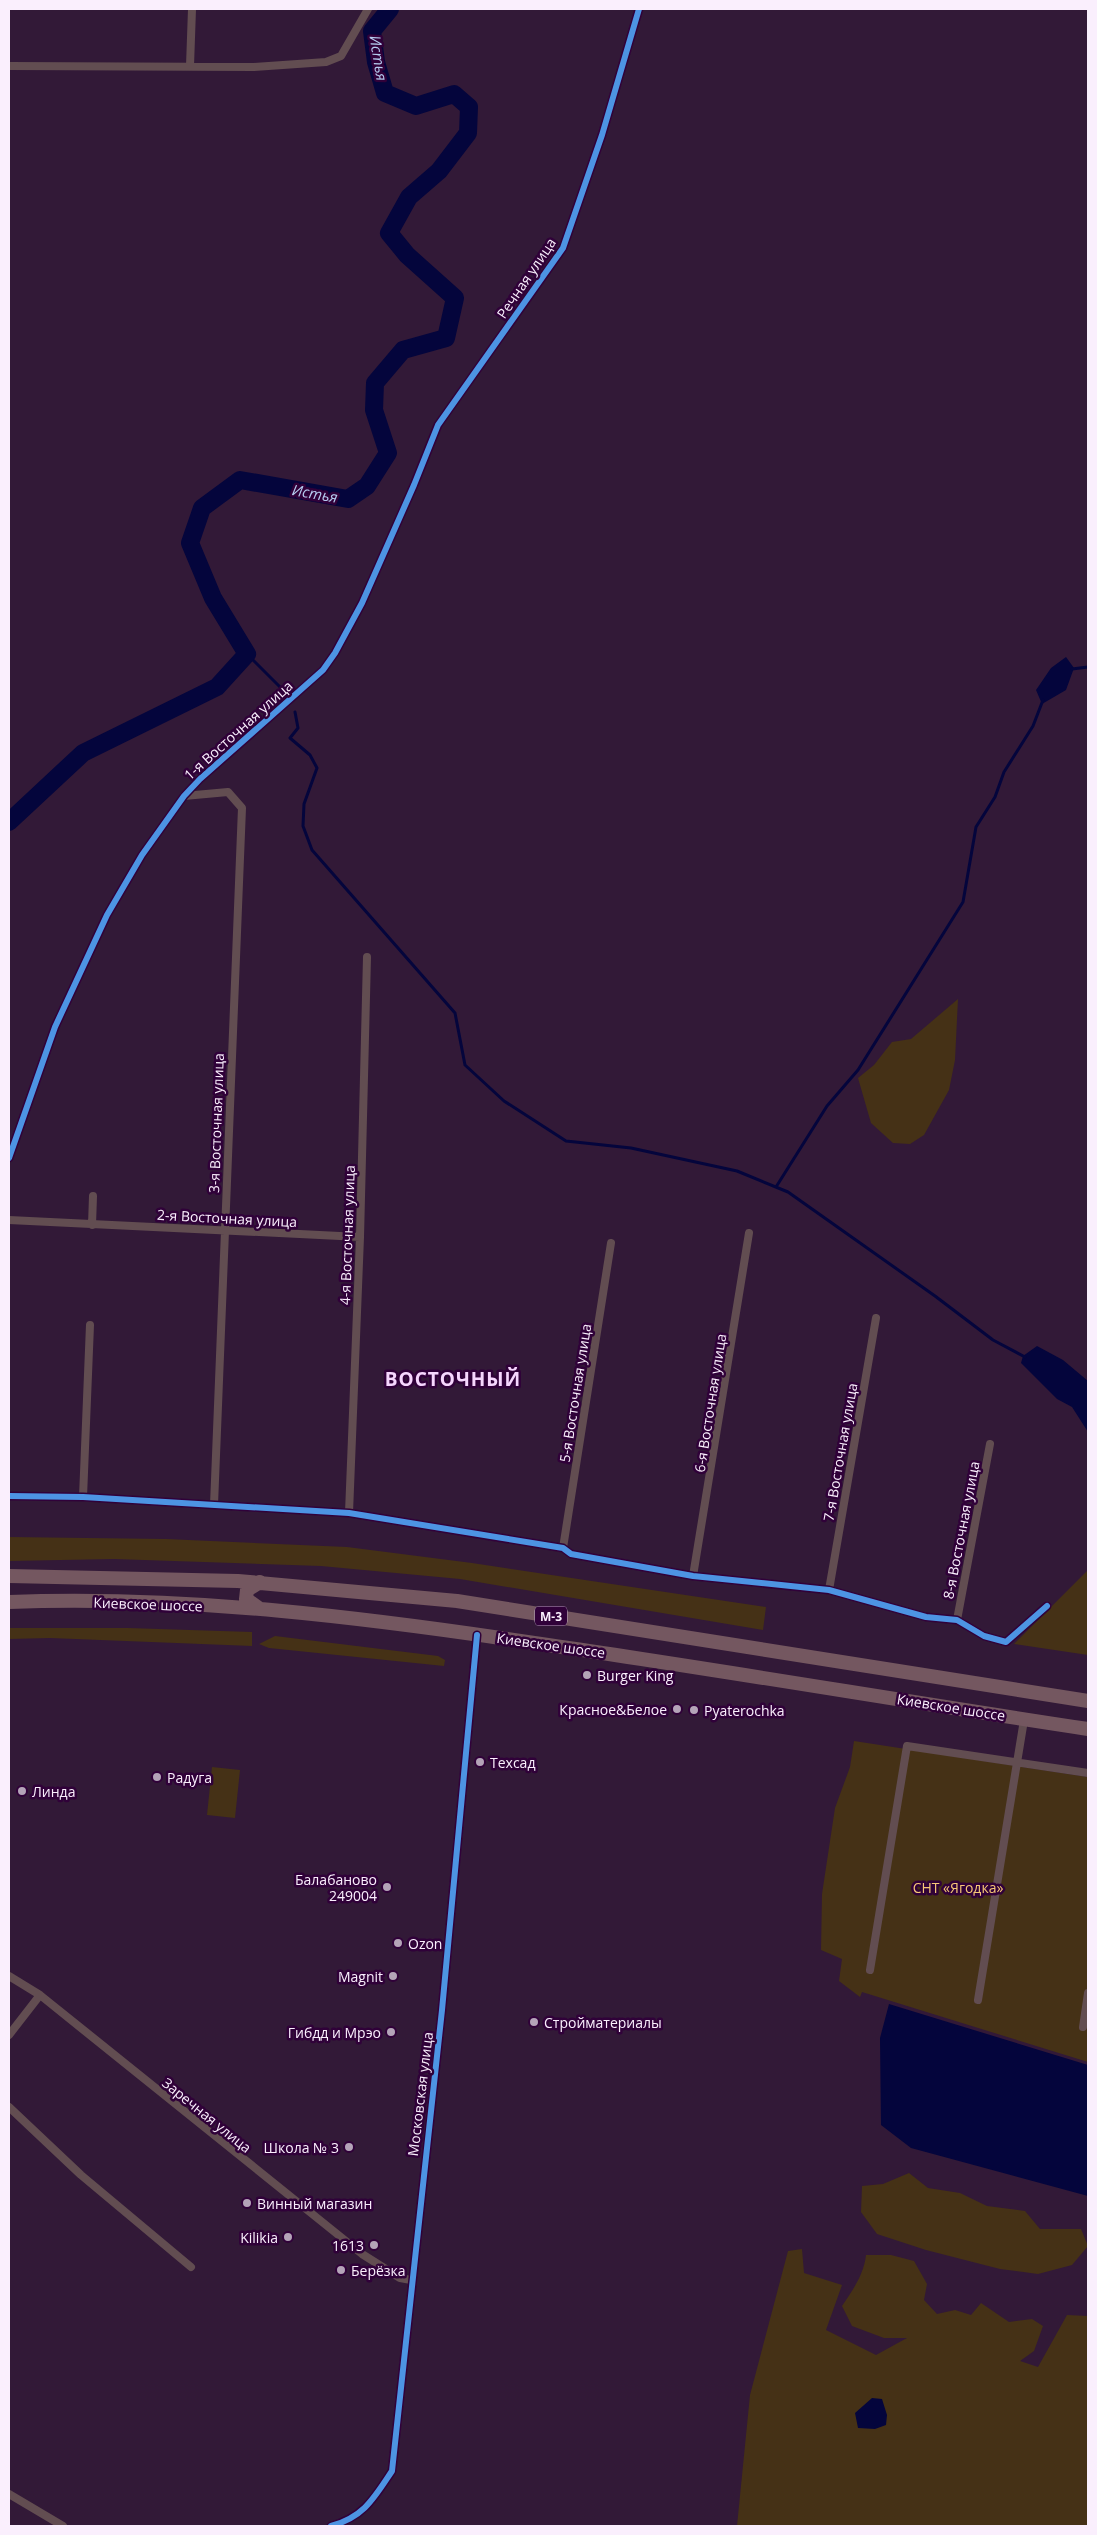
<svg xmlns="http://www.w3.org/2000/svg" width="1097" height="2535" viewBox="0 0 1097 2535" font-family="'Open Sans',sans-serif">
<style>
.green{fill:#453116}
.water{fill:#04053c}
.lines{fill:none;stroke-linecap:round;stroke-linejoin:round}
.stream{stroke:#04053c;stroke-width:3}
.river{stroke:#04053c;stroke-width:18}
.street{stroke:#624d51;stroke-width:8}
.highway{stroke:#745760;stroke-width:14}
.cycleway-casing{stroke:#300139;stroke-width:9}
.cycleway{stroke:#4d94e3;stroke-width:6}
.poi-dot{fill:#b4a4b8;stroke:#300139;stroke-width:2}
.labels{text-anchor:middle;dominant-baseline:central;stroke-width:5;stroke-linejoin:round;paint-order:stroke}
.shield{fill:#300139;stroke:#bda8c2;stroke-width:1}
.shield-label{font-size:12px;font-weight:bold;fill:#faeffd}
.street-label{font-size:14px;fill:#faeffd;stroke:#300139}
.poi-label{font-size:14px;fill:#faeffd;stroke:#300139;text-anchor:start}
.park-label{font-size:14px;fill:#f7c876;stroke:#300139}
.water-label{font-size:15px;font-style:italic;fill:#b5ccf0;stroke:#300139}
.district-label{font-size:19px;font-weight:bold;letter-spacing:1px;fill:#f6d6fe;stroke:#300139}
</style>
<rect width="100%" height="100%" fill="#321937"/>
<!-- green -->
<path class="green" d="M958,999L955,1060L949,1090L924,1135L910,1144L893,1143L871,1123L858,1078L874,1065L892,1042L911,1039Z
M9,1537L166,1539L347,1547L472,1563L766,1607L763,1630L460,1579L321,1566L114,1559L9,1561Z
M1088,1570V1655L1014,1644Z
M9,1628H128L252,1632V1646L50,1638L9,1639Z
M275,1636L438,1656L445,1660L444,1666L269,1648L259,1644Z
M854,1741L1088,1777V2062L862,1992L860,1997L839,1981L842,1959L821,1950L822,1894L835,1808L850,1767Z
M212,1767L240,1770L235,1818L207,1815Z
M909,2173L928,2188L960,2193L987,2206L1025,2211L1040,2229H1081L1088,2246L1072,2265L1038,2274L1000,2269L926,2250L877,2234L861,2212L862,2186L883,2184Z
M802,2249L804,2273L842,2285L826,2330L876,2355L907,2338H884L852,2326L842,2306C853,2290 864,2274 866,2255H891L914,2261L927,2284L924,2300L937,2314L955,2310L971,2315L981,2303L1009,2322L1032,2319L1043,2326L1034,2351L1020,2361L1038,2367L1067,2315L1088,2316V2526H737L750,2395L788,2251Z"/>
<!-- water -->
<path class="water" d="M1066,657L1074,668L1066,690L1042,704L1036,690L1051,668Z
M1037,1346L1063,1360L1088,1381V1432L1072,1407L1057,1399L1021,1363L1023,1356Z
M889,2004L1088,2065V2196L911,2148L881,2125L880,2038Z
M872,2398L882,2399L887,2415L886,2425L875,2429L858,2428L855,2413Z"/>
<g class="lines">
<!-- stream -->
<path class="stream" d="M247,654L283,690
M1072,669L1088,667
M295,712L298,728L290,738L310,755L317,768L304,804L303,826L312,850L455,1013L465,1065L504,1101L566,1141L631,1148L737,1171L788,1192L935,1296L993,1340L1025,1357
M776,1187L827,1106L858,1070L963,902L976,827L995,797L1004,772L1033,726L1043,700"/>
<!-- river -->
<path class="river" d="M9,822L83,753L217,687L247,654L213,598L190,543L202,508L240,480L348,499L367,486L388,453L374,410L375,383L403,350L446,338L455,298L407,255L389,233L409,197L439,171L468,133L469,107L454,94L416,106L385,93L376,62L372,31L390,9"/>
<!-- street -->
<path class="street" d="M9,66L254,67L326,62L341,56L368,9
M190,66L192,9
M184,796L228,792L242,808L214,1505
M9,1158L55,1027L107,915L142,855L184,796L200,779L323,670L335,653L362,603L414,485L438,425L563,248L602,135L639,9
M9,1220L360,1237
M92,1225L93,1196
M9,1496L83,1497L349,1513L563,1548L571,1554L693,1576L829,1590L926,1617L957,1620L984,1636L1006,1642L1047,1606
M83,1497L90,1325
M349,1513L360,1237L367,957
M563,1548L611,1243
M693,1576L749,1233
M829,1590L876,1318
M957,1620L990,1444
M870,1970L907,1746L1088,1773
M9,1976L40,1995L362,2254L400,2278L411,2280
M978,2000L1024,1720
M1083,2027L1088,1993
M9,2035L40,1995
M9,2107L81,2175L191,2267
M9,2494L63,2526
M331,2526C364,2517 374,2498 392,2471L442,2010L477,1635"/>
<!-- highway -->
<path class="highway" d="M9,1576L238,1581L457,1601L1088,1701
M260,1582L247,1590L246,1599L260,1609
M9,1602C189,1595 370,1618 548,1645C728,1671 908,1702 1088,1729"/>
<defs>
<path id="cycleway" d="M9,1158L55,1027L107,915L142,855L184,796L200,779L323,670L335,653L362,603L414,485L438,425L563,248L602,135L639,9
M9,1496L83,1497L349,1513L563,1548L571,1554L693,1576L829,1590L926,1617L957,1620L984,1636L1006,1642L1047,1606
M331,2526C364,2517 374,2498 392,2471L442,2010L477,1635"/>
</defs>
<!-- cycleway casing -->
<use href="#cycleway" class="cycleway-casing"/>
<!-- cycleway -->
<use href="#cycleway" class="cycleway"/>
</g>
<!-- markers -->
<g class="poi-dot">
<circle cx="587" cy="1675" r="5"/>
<circle cx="677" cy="1709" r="5"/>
<circle cx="694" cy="1710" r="5"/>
<circle cx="480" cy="1762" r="5"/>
<circle cx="157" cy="1777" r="5"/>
<circle cx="22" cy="1791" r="5"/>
<circle cx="387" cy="1887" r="5"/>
<circle cx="398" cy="1943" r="5"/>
<circle cx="393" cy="1976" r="5"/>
<circle cx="534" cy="2022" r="5"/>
<circle cx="391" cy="2032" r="5"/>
<circle cx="349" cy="2147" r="5"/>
<circle cx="247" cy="2203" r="5"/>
<circle cx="288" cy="2237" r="5"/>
<circle cx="374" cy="2245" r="5"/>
<circle cx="341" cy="2270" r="5"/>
</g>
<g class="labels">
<!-- shield labels -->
<rect class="shield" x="535" y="1606.5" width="32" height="19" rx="4"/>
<g class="shield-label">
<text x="551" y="1616">М-3</text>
</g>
<!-- street labels -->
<g class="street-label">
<text transform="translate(526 278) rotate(-56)">Речная улица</text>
<text transform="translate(238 730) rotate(-42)">1-я Восточная улица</text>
<text transform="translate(216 1123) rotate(-88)">3-я Восточная улица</text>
<text transform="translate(227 1218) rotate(3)">2-я Восточная улица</text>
<text transform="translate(347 1235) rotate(-88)">4-я Восточная улица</text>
<text transform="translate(575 1393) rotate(-81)">5-я Восточная улица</text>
<text transform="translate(710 1403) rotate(-81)">6-я Восточная улица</text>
<text transform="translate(840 1452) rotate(-80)">7-я Восточная улица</text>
<text transform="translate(961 1530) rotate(-79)">8-я Восточная улица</text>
<text transform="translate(148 1604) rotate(2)">Киевское шоссе</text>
<text transform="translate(551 1645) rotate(8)">Киевское шоссе</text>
<text transform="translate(951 1707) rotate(9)">Киевское шоссе</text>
<text transform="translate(420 2094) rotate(-83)">Московская улица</text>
<text transform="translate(207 2115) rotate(39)">Заречная улица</text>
</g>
<!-- poi labels -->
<g class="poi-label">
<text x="597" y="1675">Burger King</text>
<text x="667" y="1709" text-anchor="end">Красное&amp;Белое</text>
<text x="704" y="1710">Pyaterochka</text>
<text x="490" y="1762">Техсад</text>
<text x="167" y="1777">Радуга</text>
<text x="32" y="1791">Линда</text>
<text x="377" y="1879" text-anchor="end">Балабаново<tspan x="377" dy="16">249004</tspan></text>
<text x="408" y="1943">Ozon</text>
<text x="383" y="1976" text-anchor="end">Magnit</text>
<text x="544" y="2022">Стройматериалы</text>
<text x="381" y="2032" text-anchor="end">Гибдд и Мрэо</text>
<text x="339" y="2147" text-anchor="end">Школа № 3</text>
<text x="257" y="2203">Винный магазин</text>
<text x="278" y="2237" text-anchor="end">Kilikia</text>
<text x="364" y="2245" text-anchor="end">1613</text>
<text x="351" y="2270">Берёзка</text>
</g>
<!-- park labels -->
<g class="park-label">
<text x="958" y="1887">СНТ «Ягодка»</text>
</g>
<!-- water labels -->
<g class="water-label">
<text transform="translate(379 58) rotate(81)">Истья</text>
<text transform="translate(315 493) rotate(10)">Истья</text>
</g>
<!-- district labels -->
<g class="district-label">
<text x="453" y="1379">ВОСТОЧНЫЙ</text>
</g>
</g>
<!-- border -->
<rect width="1097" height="2535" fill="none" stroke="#faeffd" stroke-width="20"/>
</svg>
